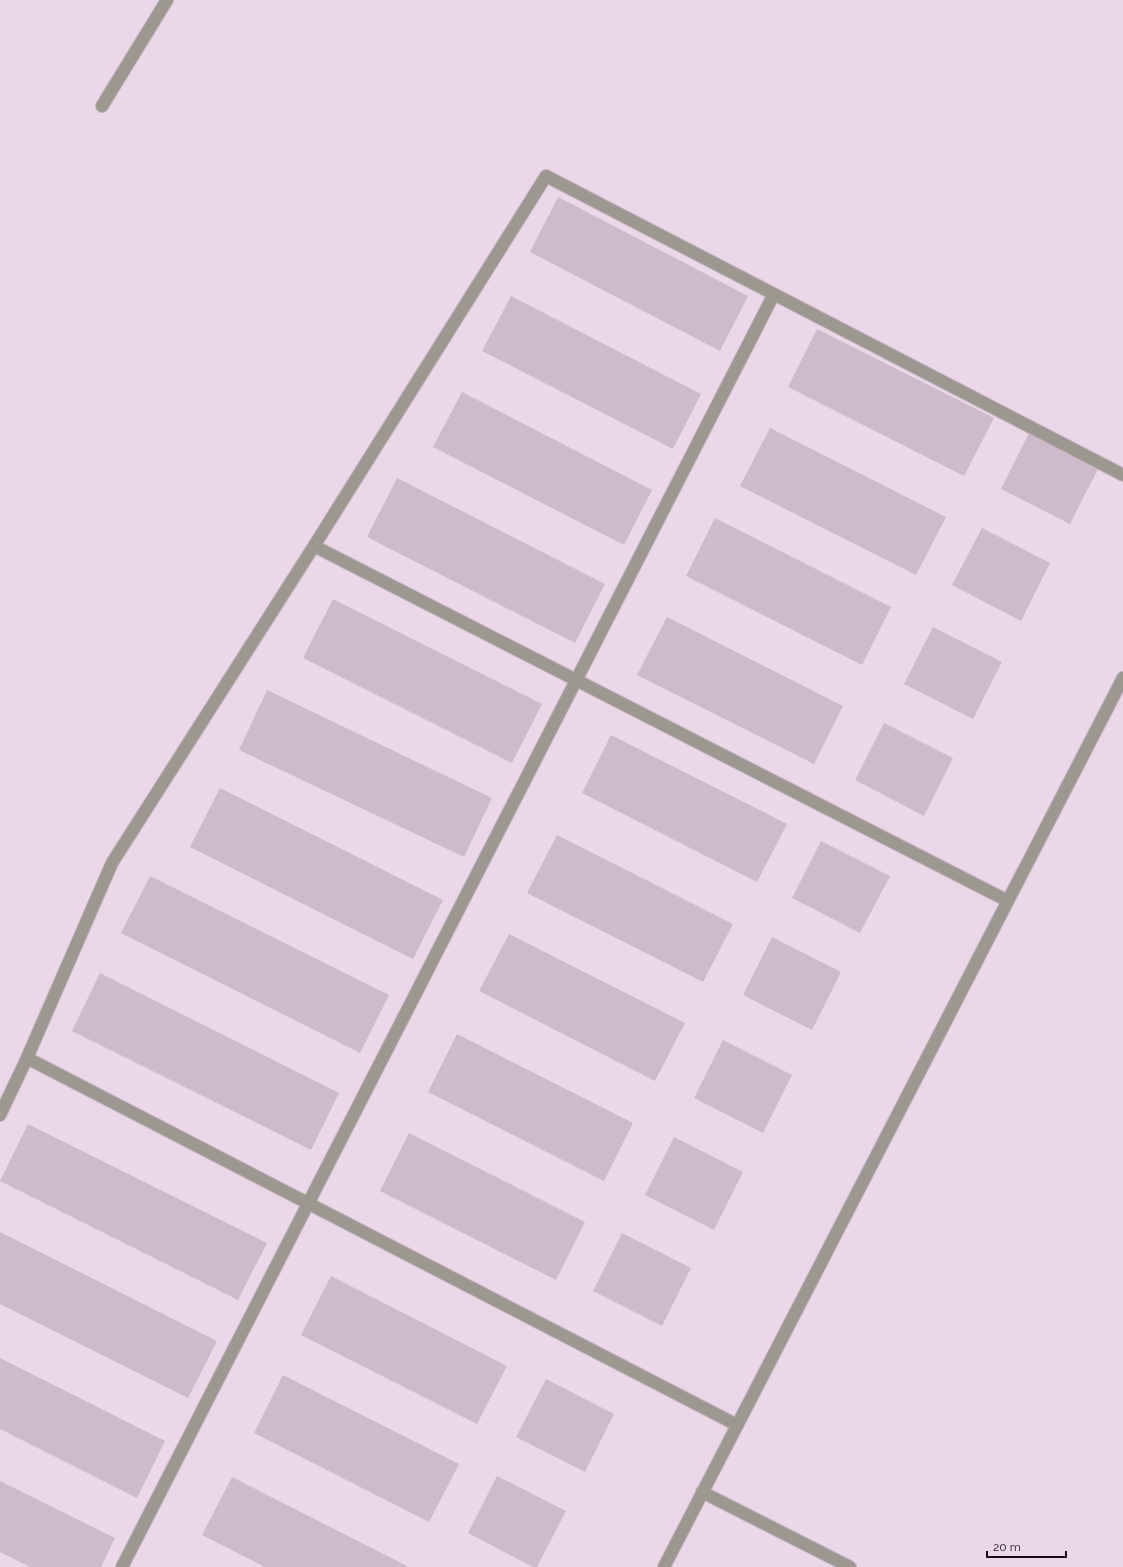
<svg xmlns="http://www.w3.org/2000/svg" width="1123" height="1567" viewBox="0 0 1123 1567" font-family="Raleway,sans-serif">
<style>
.building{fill:#cdbbcb}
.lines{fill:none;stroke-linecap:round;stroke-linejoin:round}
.minor-casing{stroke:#c4b4c2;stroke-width:14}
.minor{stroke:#9c988f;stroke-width:12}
</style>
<rect width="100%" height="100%" fill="#ead8e8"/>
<!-- building -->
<path class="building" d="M558,197L748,296L720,351L530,252Z
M511,296L701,394L673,449L482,351Z
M817,329L994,418L964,476L788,387Z
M462,392L652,490L624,545L433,447Z
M770,428L946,517L916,575L740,486Z
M1030,431L1099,467L1070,524L1001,489Z
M397,478L605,584L575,643L367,537Z
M715,518L891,607L862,665L686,576Z
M982,528L1050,563L1021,621L952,585Z
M333,599L542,704L512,763L303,658Z
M667,617L843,706L814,764L637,675Z
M933,627L1002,662L973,719L904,684Z
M267,690L492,798L464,857L239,750Z
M884,723L953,758L924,816L855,780Z
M611,735L787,824L757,882L582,793Z
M220,788L443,900L413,959L190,847Z
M557,835L733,924L703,982L527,893Z
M821,841L890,876L860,933L792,898Z
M150,876L389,995L360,1053L121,933Z
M509,934L685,1023L655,1081L479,991Z
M772,937L841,972L812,1030L743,995Z
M100,973L339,1093L311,1150L72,1031Z
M457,1034L633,1123L604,1181L428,1092Z
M723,1040L792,1075L763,1133L694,1098Z
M28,1124L267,1243L238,1300L0,1181Z
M409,1133L585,1222L556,1280L380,1191Z
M674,1137L743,1172L714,1230L645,1195Z
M0,1232L217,1341L188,1398L0,1304Z
M622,1233L691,1268L662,1326L593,1291Z
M331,1276L507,1366L477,1424L301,1335Z
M0,1358L165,1441L137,1498L0,1429Z
M283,1375L459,1464L429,1522L254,1433Z
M546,1379L614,1414L585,1472L516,1437Z
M497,1476L566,1511L537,1567H533L468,1533Z
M232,1477L409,1567H265L202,1535Z
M0,1481L115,1538L101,1567H30L0,1552Z"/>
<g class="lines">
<defs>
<path id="minor" d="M102,106L167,0
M314,546L1008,901
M27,1058L737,1425
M0,1115L27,1058L112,863L314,546L546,176L1123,475
M702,1492L850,1567
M122,1567L774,294
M664,1567L1123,678"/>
</defs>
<!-- minor casing -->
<use href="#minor" class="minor-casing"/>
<!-- minor -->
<use href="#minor" class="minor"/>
</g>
<!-- scale -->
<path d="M987 1551v6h79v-6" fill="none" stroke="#150f15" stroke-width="2"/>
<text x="993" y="1551" font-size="12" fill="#150f15" stroke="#ead8e8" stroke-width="3" paint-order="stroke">20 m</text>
</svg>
